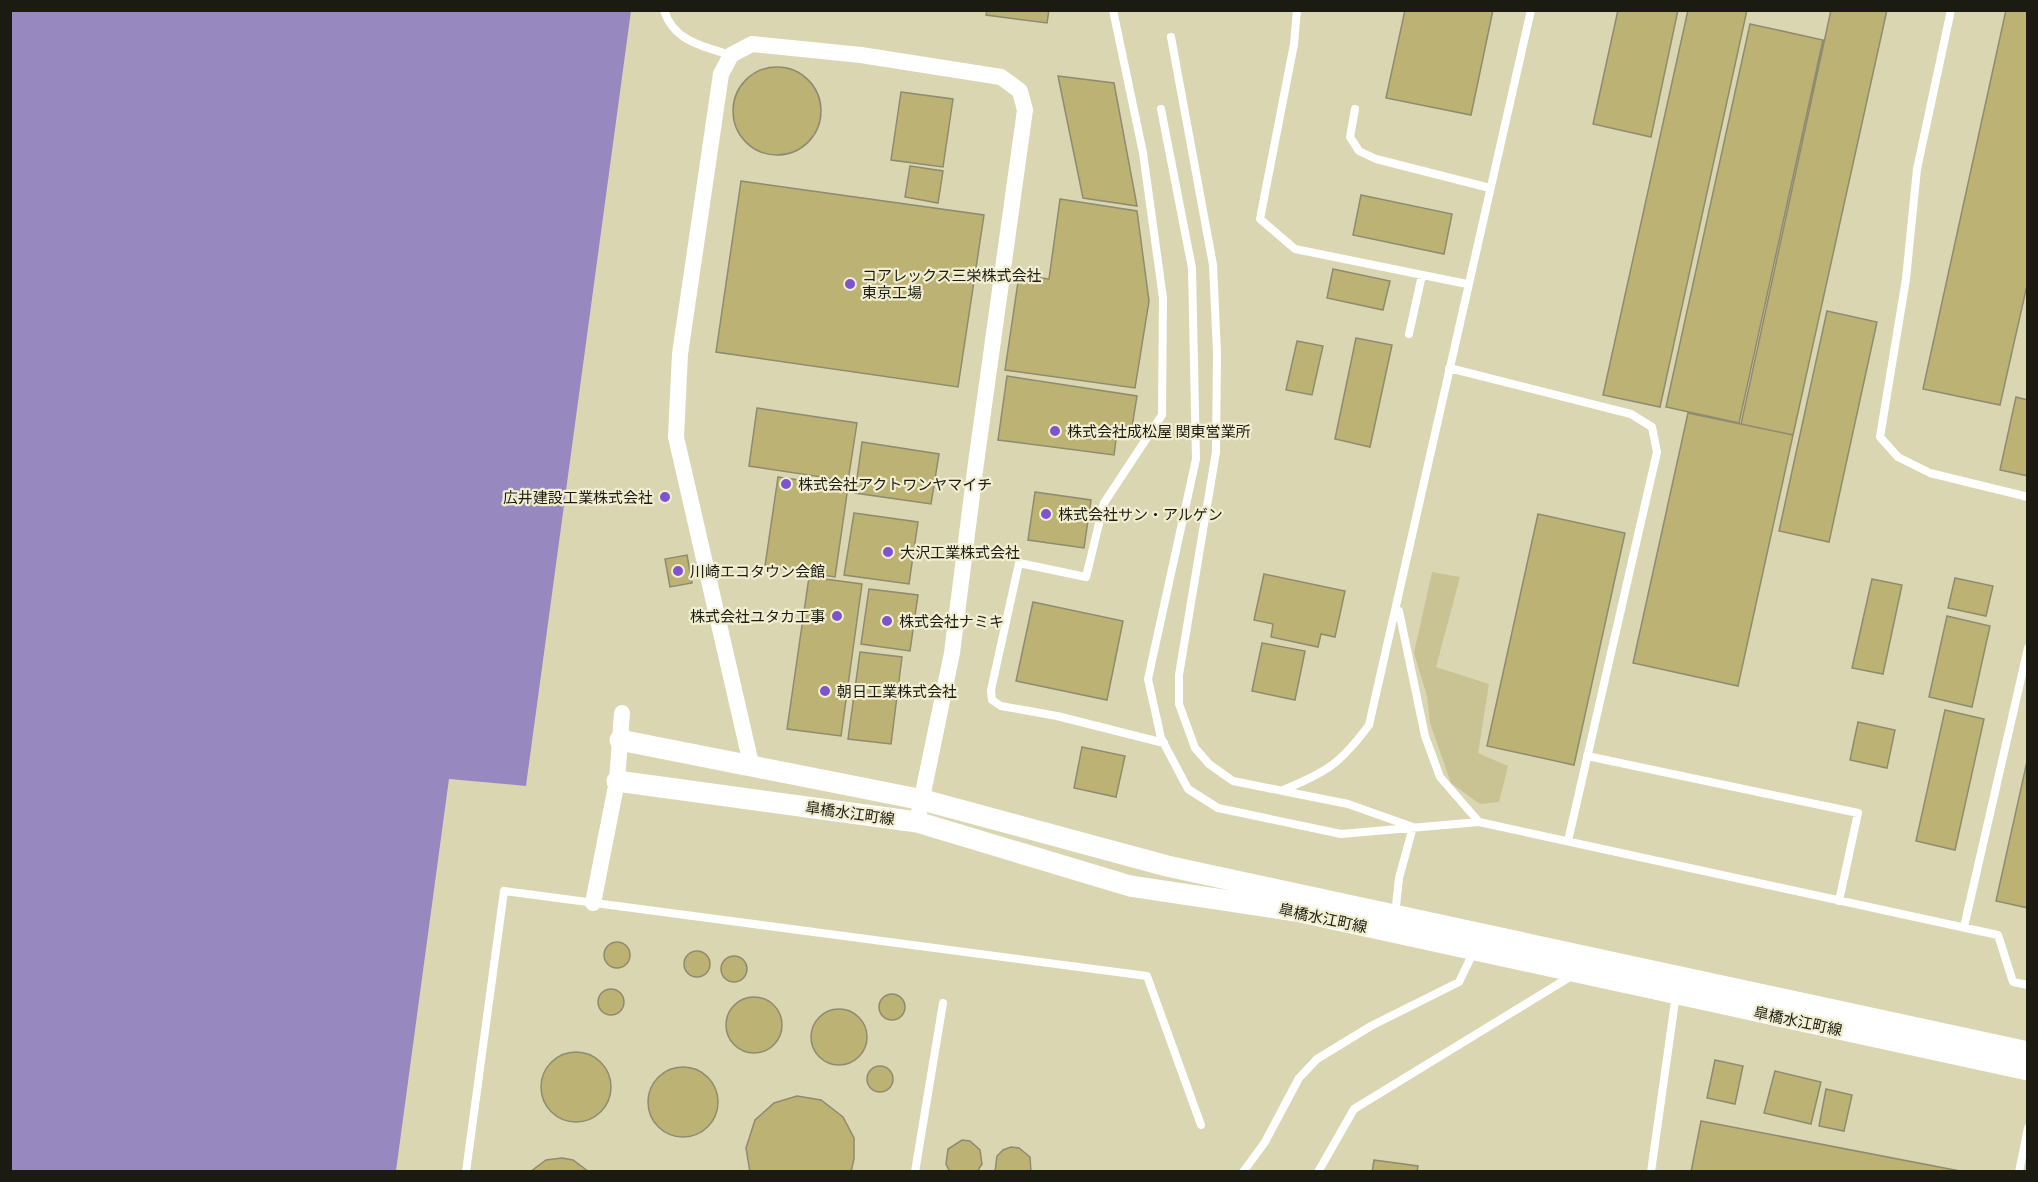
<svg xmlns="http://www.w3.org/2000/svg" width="2038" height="1182" viewBox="0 0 2038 1182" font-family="'Archivo Narrow','Noto Sans JP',sans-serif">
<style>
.built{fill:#dbd6b2}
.green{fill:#c9c292}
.water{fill:#9789c0}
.building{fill:#bbb274;stroke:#8f8b71;stroke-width:1.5}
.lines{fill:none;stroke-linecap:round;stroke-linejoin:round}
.service{stroke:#fff;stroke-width:8}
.minor{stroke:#fff;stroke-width:16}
.tertiary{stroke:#fff;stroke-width:21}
.poi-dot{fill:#7d54cd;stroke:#f1eed1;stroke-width:2}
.labels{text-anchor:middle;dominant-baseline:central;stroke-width:4.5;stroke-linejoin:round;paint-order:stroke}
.poi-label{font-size:15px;fill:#1c1b11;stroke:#f1eed1;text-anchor:start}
.street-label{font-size:15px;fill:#1c1b11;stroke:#f1eed1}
</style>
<rect width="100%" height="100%" fill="#e4e0c4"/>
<!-- built -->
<path class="built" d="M631,11H2027V1171L396,1172L449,779L526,786Z"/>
<!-- green -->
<path class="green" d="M1432,572L1460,577L1436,667L1489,684L1478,753L1508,766L1499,802L1480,804L1451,783L1430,723L1427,696L1414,653Z"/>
<!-- water -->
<path class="water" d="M10,11H631L526,786L449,779L396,1171H11Z"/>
<!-- building -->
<path class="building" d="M987,10H1049L1047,23L986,15Z
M1405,10H1493L1471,115L1386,98Z
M1618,10H1678L1651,137L1593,124Z
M1688,10H1747L1660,407L1603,395Z
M1831,10H1887L1793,435L1741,424Z
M2006,10H2028V281L2000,405L1923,389Z
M1750,24L1823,40L1739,423L1666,407Z
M733 111a44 44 0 1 1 88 0a44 44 0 1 1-88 0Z
M1058,76L1114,83L1137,206L1083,198Z
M901,92L953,99L943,167L891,160Z
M910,166L943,171L938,203L905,197Z
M741,181L984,215L958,387L716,352Z
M1361,195L1452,214L1444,254L1353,235Z
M1060,199L1137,211L1149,301L1135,388L1005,370L1019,275L1049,279Z
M1333,269L1390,281L1383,310L1327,298Z
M1827,311L1877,322L1829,542L1779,531Z
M1356,338L1392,345L1370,447L1335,439Z
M1297,341L1323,346L1312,395L1286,390Z
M1007,376L1137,396L1132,427L1118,425L1114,455L998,440Z
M2016,397L2028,400V476L2000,470Z
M757,408L857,423L848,481L749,466Z
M1688,413L1793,435L1738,686L1633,663Z
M862,442L939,454L931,504L855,493Z
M778,477L848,487L835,577L765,566Z
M1035,492L1091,500L1084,548L1028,540Z
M854,513L918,522L909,584L844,575Z
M1538,514L1625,533L1574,765L1487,746Z
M687,555L692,583L670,587L665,559Z
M1264,574L1345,591L1335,637L1321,634L1318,647L1271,637L1273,624L1254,620Z
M809,577L862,584L841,736L787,729Z
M1955,578L1993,586L1986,616L1948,608Z
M1872,579L1902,585L1883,674L1852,668Z
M869,589L918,595L910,651L861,644Z
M1033,602L1123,621L1107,700L1016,681Z
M1947,616L1990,626L1972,707L1929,697Z
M1262,643L1305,651L1295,700L1252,691Z
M860,652L902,657L891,744L848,739Z
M1945,710L1984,719L1955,850L1916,841Z
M1858,722L1895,730L1887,768L1850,760Z
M1082,747L1125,756L1116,797L1074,788Z
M2028,757V908L1996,901Z
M604 955a13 13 0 1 1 26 0a13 13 0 1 1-26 0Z
M684 964a13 13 0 1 1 26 0a13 13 0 1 1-26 0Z
M721 969a13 13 0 1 1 26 0a13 13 0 1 1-26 0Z
M598 1002a13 13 0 1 1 26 0a13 13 0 1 1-26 0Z
M879 1007a13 13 0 1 1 26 0a13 13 0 1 1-26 0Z
M726 1025a28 28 0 1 1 56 0a28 28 0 1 1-56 0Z
M811 1037a28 28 0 1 1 56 0a28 28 0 1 1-56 0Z
M541 1087a35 35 0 1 1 70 0a35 35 0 1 1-70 0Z
M1715,1060L1743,1066L1735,1104L1707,1098Z
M867 1079a13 13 0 1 1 26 0a13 13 0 1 1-26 0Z
M648 1102a35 35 0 1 1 70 0a35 35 0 1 1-70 0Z
M1775,1071L1821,1082L1811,1124L1764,1113Z
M1826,1089L1852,1095L1844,1131L1819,1126Z
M797,1096L821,1100L843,1117L854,1138V1159L851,1172H750L746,1148L755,1120L774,1103Z
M1701,1121L1960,1171L1691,1172Z
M962,1140L970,1141L980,1150L982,1164L977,1172H950L946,1164L948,1149Z
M1011,1147L1019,1148L1030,1157L1031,1172H995L997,1156L1003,1150Z
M562,1158L573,1160L589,1172H530L546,1160Z
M1374,1160L1418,1166L1417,1172H1372Z"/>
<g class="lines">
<!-- service -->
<path class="service" d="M664,10C673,41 704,47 731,55
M1113,10L1143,153L1163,298L1162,415L1104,503L1086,577L1019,563L991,690L992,700L1001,706L1057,716L1164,743
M1297,10L1294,44L1260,219L1295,249L1467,284
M1951,10L1917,169L1906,279L1880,437L1898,457L1930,473L2028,497
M1171,37L1213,265L1217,353L1216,452L1179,675V704L1195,748L1209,764L1233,781L1348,804L1410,826
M1161,109L1192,268L1196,459L1148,679L1161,738L1188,789L1218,808L1341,834L1479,822L1998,935L2013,982L2028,985
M1355,109L1350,137L1359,151L1376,159L1490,188
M1409,334L1422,275
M1449,368L1631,414L1652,427L1657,452L1568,841
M1399,611L1425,736L1440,777L1479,822
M1587,756L1858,813L1839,901
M1283,790C1327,772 1341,763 1369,725L1531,10
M1395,915L1399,878L1413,827
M1964,927L2028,648
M466,1172L504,891L1147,976L1201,1125
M915,1172L943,1003
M1243,1172L1265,1142L1299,1078L1317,1059L1371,1026L1459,982L1474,951
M1318,1172L1354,1109L1573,975
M1651,1172L1676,994
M2019,1172L2028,1128"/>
<!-- minor -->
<path class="minor" d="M752,768L676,437L680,354L721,74L731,55L752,44L861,55L1001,77L1020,91L1025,110L976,463L952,653L917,822
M593,903L617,781L622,713"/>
<!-- tertiary -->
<path class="tertiary" d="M620,740L923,800L1167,866L2028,1052
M617,781L917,822L1130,886L1296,911L2028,1070"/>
</g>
<!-- markers -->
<g class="poi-dot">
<circle cx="850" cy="284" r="6"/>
<circle cx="1055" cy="431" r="6"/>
<circle cx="786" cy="484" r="6"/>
<circle cx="665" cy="497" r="6"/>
<circle cx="1046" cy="514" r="6"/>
<circle cx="888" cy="552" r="6"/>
<circle cx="678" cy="571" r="6"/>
<circle cx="837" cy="616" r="6"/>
<circle cx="887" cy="621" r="6"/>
<circle cx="825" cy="691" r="6"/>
</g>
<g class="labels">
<!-- poi labels -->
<g class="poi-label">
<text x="862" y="275">コアレックス三栄株式会社<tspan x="862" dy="17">東京工場</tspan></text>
<text x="1067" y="431">株式会社成松屋 関東営業所</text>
<text x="798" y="484">株式会社アクトワンヤマイチ</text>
<text x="653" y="497" text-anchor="end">広井建設工業株式会社</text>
<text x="1058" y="514">株式会社サン・アルゲン</text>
<text x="900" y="552">大沢工業株式会社</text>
<text x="690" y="571">川崎エコタウン会館</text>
<text x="825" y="616" text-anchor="end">株式会社ユタカ工事</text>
<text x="899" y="621">株式会社ナミキ</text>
<text x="837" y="691">朝日工業株式会社</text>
</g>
<!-- street labels -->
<g class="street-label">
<text transform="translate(850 813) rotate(8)">皐橋水江町線</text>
<text transform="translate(1323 918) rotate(12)">皐橋水江町線</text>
<text transform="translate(1798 1021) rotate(12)">皐橋水江町線</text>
</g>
</g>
<!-- border -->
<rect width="2038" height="1182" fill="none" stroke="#1c1b11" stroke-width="24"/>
</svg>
